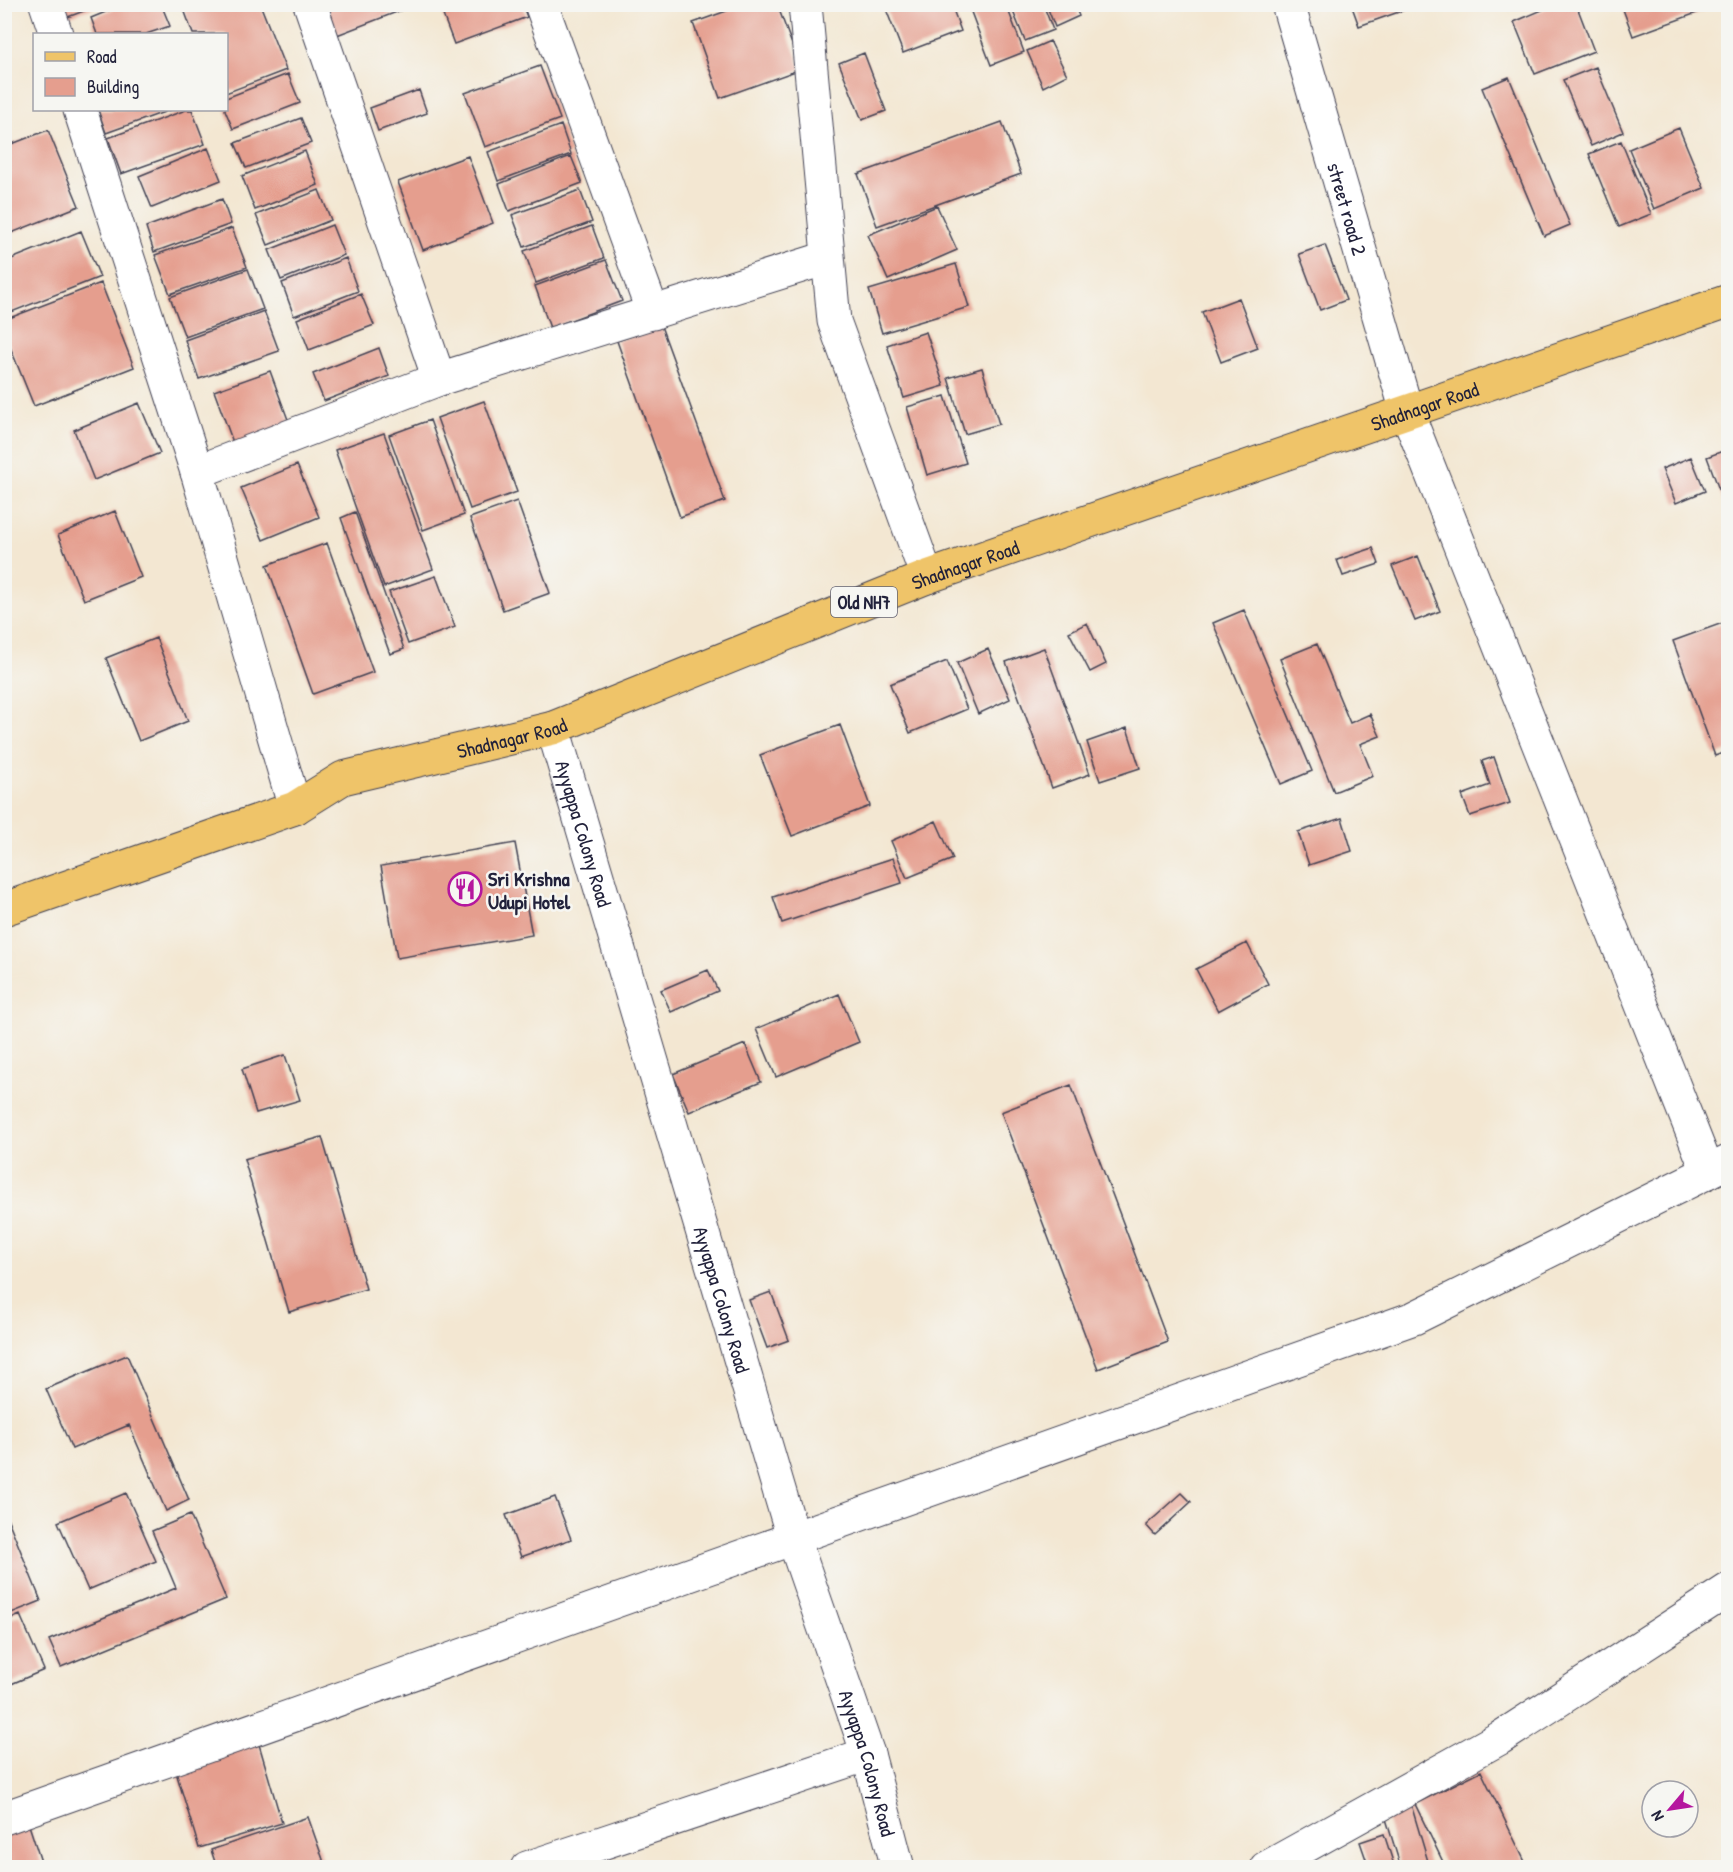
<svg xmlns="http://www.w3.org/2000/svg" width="1733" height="1872" viewBox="0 0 1733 1872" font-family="'Patrick Hand',sans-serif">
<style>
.building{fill:#e59e8e}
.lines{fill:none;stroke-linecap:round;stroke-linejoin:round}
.minor-casing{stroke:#414052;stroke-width:35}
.major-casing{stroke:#414052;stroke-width:35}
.minor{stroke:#fff;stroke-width:33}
.major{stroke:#efc469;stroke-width:33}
.labels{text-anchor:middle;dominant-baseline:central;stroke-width:5;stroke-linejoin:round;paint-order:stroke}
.shield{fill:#f6f6f2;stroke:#626272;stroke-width:1.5}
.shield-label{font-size:18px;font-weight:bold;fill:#22223b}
.street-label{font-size:20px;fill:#22223b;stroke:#f6f6f2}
.poi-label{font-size:20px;font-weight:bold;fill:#22223b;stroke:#f6f6f2;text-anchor:start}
</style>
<rect width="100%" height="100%" fill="#f6f6f2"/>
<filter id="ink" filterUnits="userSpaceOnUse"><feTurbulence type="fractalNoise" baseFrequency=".0167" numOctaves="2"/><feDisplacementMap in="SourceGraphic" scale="12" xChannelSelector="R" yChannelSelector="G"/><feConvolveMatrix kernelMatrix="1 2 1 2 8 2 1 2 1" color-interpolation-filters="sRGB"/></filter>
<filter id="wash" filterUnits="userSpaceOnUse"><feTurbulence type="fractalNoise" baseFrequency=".008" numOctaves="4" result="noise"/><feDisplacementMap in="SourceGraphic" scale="24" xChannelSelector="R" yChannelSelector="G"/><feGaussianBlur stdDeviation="1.35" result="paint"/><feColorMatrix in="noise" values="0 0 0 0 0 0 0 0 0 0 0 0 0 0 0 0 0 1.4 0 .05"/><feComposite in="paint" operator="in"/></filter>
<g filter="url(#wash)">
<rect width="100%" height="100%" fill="#f3e7d2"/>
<g id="blocks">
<!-- building -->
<path class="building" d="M60,4H100V5L65,18Z
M125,4H161L170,26L146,34H97L91,18Z
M182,4H260L286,70L226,93V34H193Z
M325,4H415V5L337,35Z
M471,4H522L527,17L454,44L443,15Z
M746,4H777L801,69L720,98L693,23Z
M884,4H951L961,31L903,53Z
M968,4H1006L1024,52L991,65Z
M1010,4H1043L1053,30L1025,41Z
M1046,4H1074L1079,16L1055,27Z
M1351,4H1408L1410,8L1359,26Z
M1556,4H1576L1594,51L1535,74L1514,22Z
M1621,4H1719V5L1633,36Z
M1050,41L1067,75L1043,87L1027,51Z
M864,53L886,111L862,120L839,63Z
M540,66L560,119L485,147L465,93Z
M1596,67L1623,132L1591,146L1563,80Z
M288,74L300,103L233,129L225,110L226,98Z
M1509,77L1570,225L1544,236L1482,88Z
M419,90L427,113L378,131L370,108Z
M98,110H170L106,133Z
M186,110H192L205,144L121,174L108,138Z
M301,118L311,143L246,168L235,143Z
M1002,122L1021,174L877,226L858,174Z
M561,125L571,154L498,181L488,152Z
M1679,128L1704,188L1654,209L1629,149Z
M48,130L79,206L4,236V147Z
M1621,141L1651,214L1619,227L1589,154Z
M208,148L221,180L152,208L139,176Z
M305,151L318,185L255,210L242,176Z
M468,156L493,223L423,250L398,182Z
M571,156L582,183L509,211L499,184Z
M319,190L331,220L268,245L256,215Z
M580,190L592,222L524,247L512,215Z
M222,199L231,224L154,252L146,227Z
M937,206L957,250L888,280L868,235Z
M332,225L344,255L281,280L269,250Z
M592,226L604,258L536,283L524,251Z
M232,228L247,267L170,294L155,255Z
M81,231L100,277L4,315V262Z
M1325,245L1346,300L1320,310L1299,254Z
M346,258L358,291L294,316L282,283Z
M606,260L622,301L550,328L535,286Z
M956,264L969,307L882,333L869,290Z
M248,269L263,309L185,337L170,297Z
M101,283L134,367L34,406L4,332V320Z
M361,294L374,325L309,350L297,319Z
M1239,298L1258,348L1221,362L1202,312Z
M264,311L279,351L199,379L185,340Z
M661,326L725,501L680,517L617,341Z
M926,332L944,386L904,398L887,345Z
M379,348L389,376L324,401L313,374Z
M982,368L999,424L965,434L948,378Z
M270,371L290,425L234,445L214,391Z
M945,396L966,463L927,475L907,407Z
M484,401L517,492L470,509L437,418Z
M139,403L160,453L94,480L74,430Z
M430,420L464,515L423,530L389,435Z
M384,433L433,569L384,587L335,450Z
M1728,449V514L1707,457Z
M1691,457L1705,491L1676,503L1662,469Z
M297,465L319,517L263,540L241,488Z
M517,501L550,593L503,610L470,518Z
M115,511L141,577L84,600L58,535Z
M355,512L404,649L390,654L341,518Z
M327,543L373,672L313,694L267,565Z
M1373,548L1379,564L1343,576L1337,560Z
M1418,556L1440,611L1415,621L1392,566Z
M436,576L455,627L408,644L389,592Z
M1244,610L1312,771L1281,784L1213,623Z
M1728,621V751L1715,756L1673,641Z
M1087,623L1106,664L1090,672L1069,632Z
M156,638L188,721L139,741L106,658Z
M1317,644L1350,723L1370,714L1380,736L1360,744L1373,776L1334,792L1280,659Z
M1044,648L1090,774L1052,788L1006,662Z
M988,649L1010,699L978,714L957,663Z
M947,661L967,709L910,733L890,684Z
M840,725L870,806L792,836L760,755Z
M1127,728L1140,768L1100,781L1087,742Z
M1494,757L1510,803L1470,816L1462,795L1490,785L1482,761Z
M1342,818L1352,851L1309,865L1298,832Z
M936,821L953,859L907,878L891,841Z
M515,843L532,935L397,958L381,866Z
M893,858L902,883L782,923L773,897Z
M1247,943L1268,984L1218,1011L1196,969Z
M708,970L718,991L671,1012L661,990Z
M839,994L859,1042L776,1077L756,1029Z
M745,1044L761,1082L689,1112L673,1074Z
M285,1055L300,1100L256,1113L242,1069Z
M1071,1085L1168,1342L1098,1369L1001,1112Z
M322,1137L366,1289L289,1312L244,1159Z
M771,1292L789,1340L767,1348L749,1300Z
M127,1355L189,1500L166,1511L129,1425L72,1449L46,1389Z
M126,1493L156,1561L88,1590L58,1522Z
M1182,1493L1191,1502L1155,1535L1146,1525Z
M555,1497L571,1539L521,1557L506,1515Z
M4,1510L41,1601L4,1616Z
M190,1515L226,1599L61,1667L49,1640L176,1588L152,1531Z
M20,1615L44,1670L4,1687V1622Z
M256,1734L282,1823L199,1848L172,1759Z
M1481,1771L1528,1868H1446L1415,1804Z
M1410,1801L1430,1868H1401L1383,1809Z
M308,1817L326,1868H217L211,1850Z
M28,1822L43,1868H4V1830Z
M1384,1834L1395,1868H1369L1360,1842Z"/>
</g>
</g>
<g filter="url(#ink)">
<use href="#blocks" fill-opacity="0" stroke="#414052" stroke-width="1.5"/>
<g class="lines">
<defs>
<g id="minor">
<path d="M46,4L56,34"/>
<path d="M310,4L439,379"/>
<path d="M541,4L653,313"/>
<path d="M805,4L834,321L927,577"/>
<path id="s1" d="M1288,4L1407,412L1708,1172"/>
<path d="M80,110L197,472L295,808"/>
<path d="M197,472L439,379L827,258"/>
<path id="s2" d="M553,728L793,1537L868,1754L898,1868"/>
<path d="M4,1818L1414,1318L1728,1162"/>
<path d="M527,1868L868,1754"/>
<path d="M1266,1868L1500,1738L1728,1590"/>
</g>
<g id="major">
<path id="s3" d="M4,909L295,808L343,778L553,728L927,577L1728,301"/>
</g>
</defs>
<!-- minor casing -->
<use href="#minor" class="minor-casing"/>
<!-- major casing -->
<use href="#major" class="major-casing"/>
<!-- minor -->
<use href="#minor" class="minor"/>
<!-- major -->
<use href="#major" class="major"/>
</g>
</g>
<!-- icons -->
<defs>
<symbol id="restaurant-ring" viewBox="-11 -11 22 22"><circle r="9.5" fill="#f6f6f2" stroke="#b5179e" stroke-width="1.5"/><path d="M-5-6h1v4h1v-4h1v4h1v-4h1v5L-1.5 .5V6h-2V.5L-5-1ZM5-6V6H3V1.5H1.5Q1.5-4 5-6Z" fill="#b5179e"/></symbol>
</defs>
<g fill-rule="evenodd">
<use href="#restaurant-ring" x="446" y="870" width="38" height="38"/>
</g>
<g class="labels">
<!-- shield labels -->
<rect class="shield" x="831" y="587" width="66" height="30" rx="4.5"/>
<g class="shield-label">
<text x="864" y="602">Old NH7</text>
</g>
<!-- street labels -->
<g class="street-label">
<text stroke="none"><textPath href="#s1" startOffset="213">street road 2</textPath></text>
<text stroke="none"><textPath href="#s3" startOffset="1510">Shadnagar Road</textPath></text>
<text stroke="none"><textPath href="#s3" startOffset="1024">Shadnagar Road</textPath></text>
<text stroke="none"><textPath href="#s3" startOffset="538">Shadnagar Road</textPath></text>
<text stroke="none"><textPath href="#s2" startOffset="110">Ayyappa Colony Road</textPath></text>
<text stroke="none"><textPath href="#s2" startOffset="596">Ayyappa Colony Road</textPath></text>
<text stroke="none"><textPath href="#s2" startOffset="1082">Ayyappa Colony Road</textPath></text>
</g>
<!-- poi labels -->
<g class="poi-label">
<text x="488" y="878">Sri Krishna<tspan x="488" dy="23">Udupi Hotel</tspan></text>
</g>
</g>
<!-- margin -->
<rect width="1733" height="1872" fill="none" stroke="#f6f6f2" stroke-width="24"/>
<!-- legend -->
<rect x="33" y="33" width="195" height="78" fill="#f6f6f2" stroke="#a1a1a9" stroke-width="1.5"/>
<rect x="45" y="52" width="30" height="9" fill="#efc469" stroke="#a1a1a9" stroke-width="1.5"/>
<text x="87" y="63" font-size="18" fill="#22223b">Road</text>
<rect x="45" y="78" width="30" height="18" fill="#e59e8e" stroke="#a1a1a9" stroke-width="1.5"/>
<text x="87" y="93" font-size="18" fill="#22223b">Building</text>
<!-- north arrow -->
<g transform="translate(1670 1809) rotate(241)"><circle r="28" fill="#f6f6f2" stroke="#a1a1a9" stroke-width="1.5"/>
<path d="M0-4.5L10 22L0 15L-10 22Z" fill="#b5179e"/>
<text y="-9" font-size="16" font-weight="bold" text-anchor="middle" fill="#22223b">N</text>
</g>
</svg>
